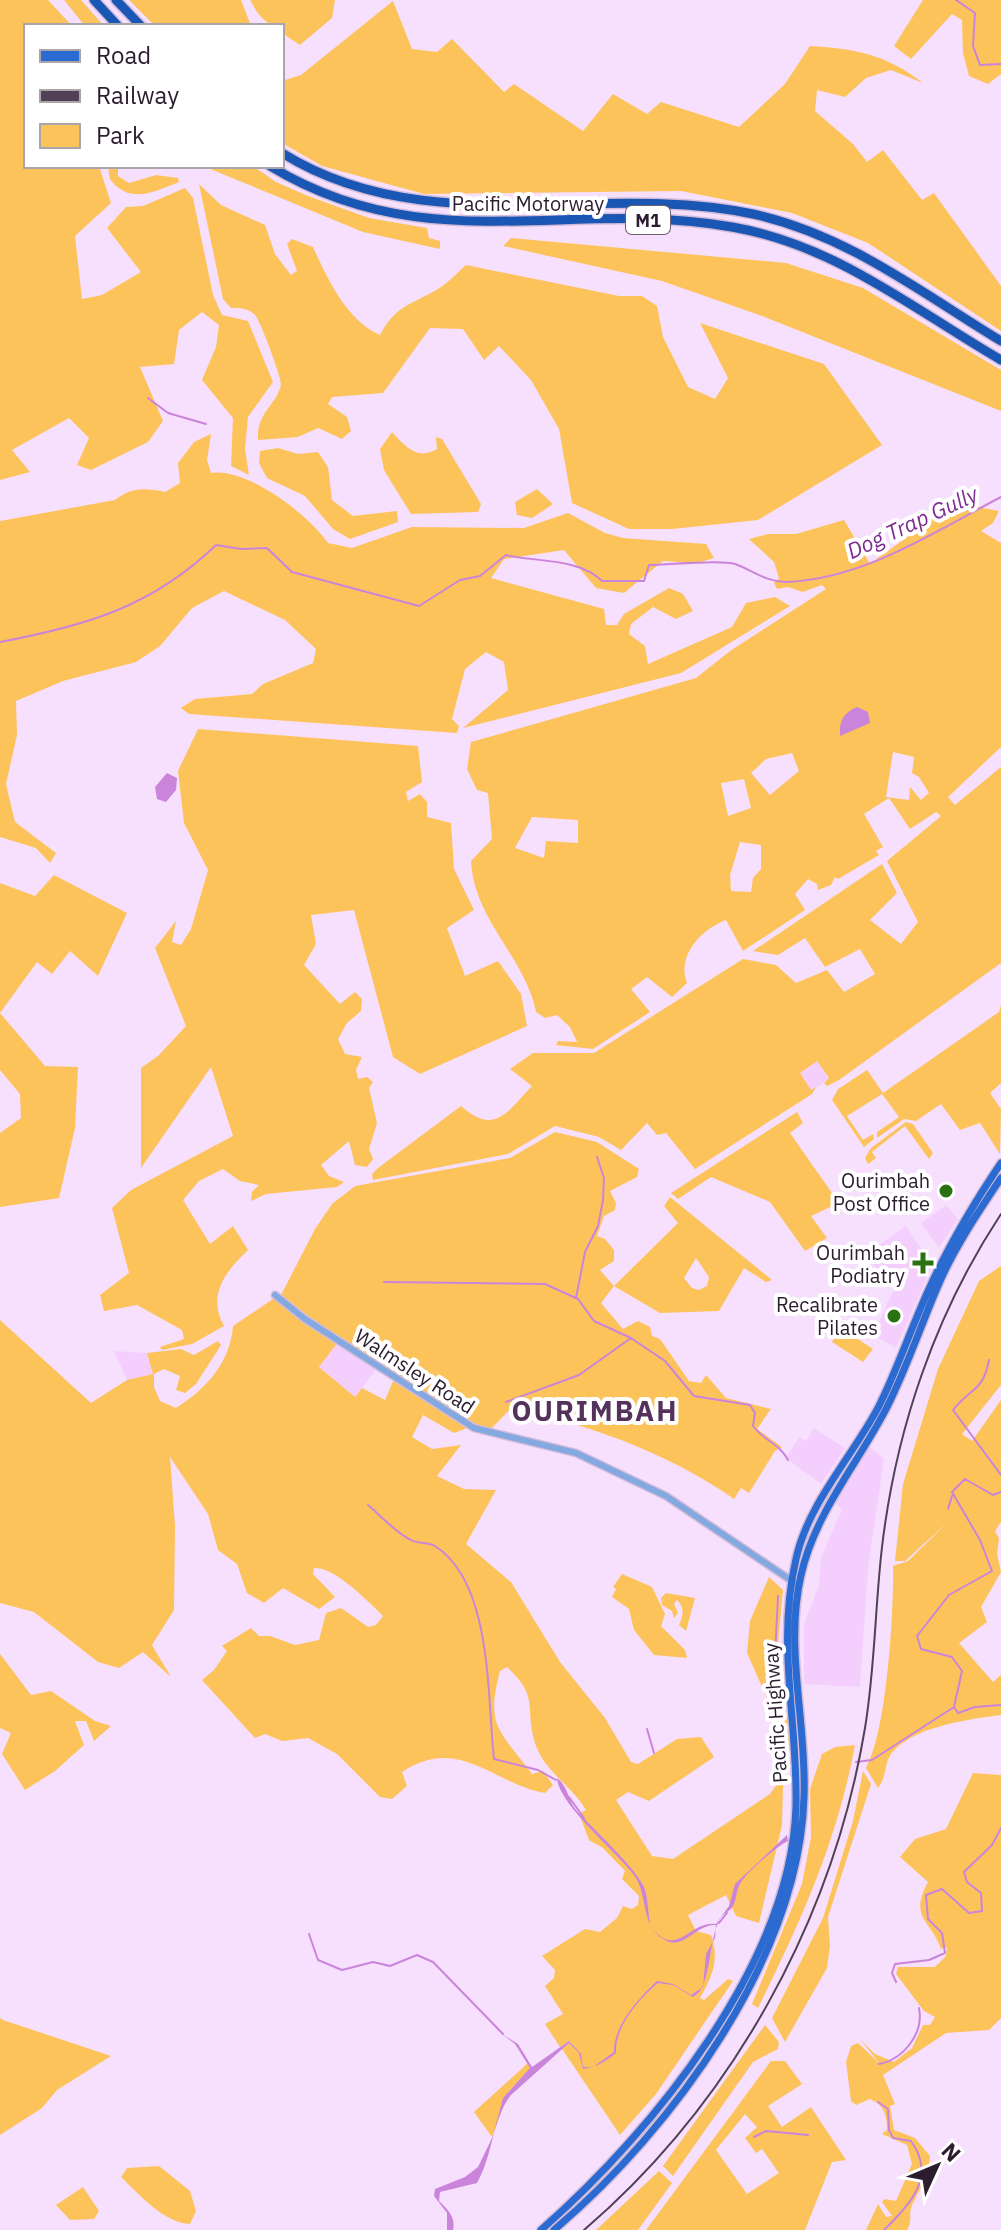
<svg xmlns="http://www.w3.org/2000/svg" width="1001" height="2230" viewBox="0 0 1001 2230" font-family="'IBM Plex Sans',sans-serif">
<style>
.built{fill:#f4cffd}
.green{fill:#fdc35b;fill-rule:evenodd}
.water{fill:#ca85db}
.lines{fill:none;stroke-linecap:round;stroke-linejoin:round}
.stream{stroke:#ca85db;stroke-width:2}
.minor-casing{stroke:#d2bcd9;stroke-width:9}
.major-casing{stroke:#d2bcd9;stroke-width:10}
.highway-casing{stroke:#d2bcd9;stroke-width:12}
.minor{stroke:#84a8e0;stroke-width:6}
.major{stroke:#2a6ad1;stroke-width:7}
.highway{stroke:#1a56b4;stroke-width:9}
.rail{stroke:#524156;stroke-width:2}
.poi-dot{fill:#297111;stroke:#fff;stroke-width:3}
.labels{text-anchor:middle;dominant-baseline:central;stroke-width:8;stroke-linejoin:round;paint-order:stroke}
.shield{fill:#fff;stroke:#6b606d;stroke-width:2}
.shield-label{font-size:18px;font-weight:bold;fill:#2b1c2e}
.street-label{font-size:20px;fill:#2b1c2e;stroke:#fff}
.poi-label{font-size:20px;fill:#2b1c2e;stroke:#fff;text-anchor:end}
.water-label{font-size:22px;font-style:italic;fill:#7e2b92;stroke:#fff}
.district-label{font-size:28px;font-weight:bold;letter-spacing:2px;fill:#54325c;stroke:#fff}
</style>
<rect width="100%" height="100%" fill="#f7dffe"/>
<!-- built -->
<path class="built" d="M817,1060L829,1079L811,1091L800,1073Z
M946,1205L958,1219L939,1248L921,1223Z
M906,1226L932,1266L896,1348L873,1335L897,1283L862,1257Z
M338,1342L377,1368L355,1397L319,1367Z
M114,1351L147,1353L154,1374L127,1380Z
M814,1428L845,1448L821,1484L786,1458L799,1437L806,1441Z
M867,1444L884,1459L868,1568L860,1687L804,1684V1624L819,1585L821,1558L842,1509L832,1500Z"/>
<!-- green -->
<path class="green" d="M0,0H48L72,26H26V166H99L111,203L75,236L82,299L102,295L141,272L107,228L126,207L143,206L185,188L193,198L213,295L222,315L248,321L273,382L248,417L245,449L249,475L231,466L233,418L202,380L216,347L219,325L202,312L179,330L174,364L140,367L163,421L148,442L91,470L77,465L89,438L69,418L12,450L30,472L0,480Z
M64,0H81L104,26H85Z
M129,0H241L251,26H155Z
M250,0H335L332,18L300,45L282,33V26C264,26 258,14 250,0Z
M923,0H1001V74L988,84L969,76L963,53L962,20L952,14L911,59L894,46Z
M393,1L412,49L437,52L452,39L504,92L514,84L583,131L613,94L647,114L661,102L739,127L785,84L810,46C857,49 885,54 923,83L891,70L866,78L845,97L817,90L815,111L853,144L867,162L883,150L922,200L934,193L1001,286V331L868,243L792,213L681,191L424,194L322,166L282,143V81L301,75Z
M108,166H118V176L129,183L156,175L178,178L179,182C154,192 129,205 110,179Z
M203,166H253L276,182L308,196L369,218L427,228L429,238L440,241V249L363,232Z
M199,184L221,205L265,225L275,254L291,275L297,271L287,244L292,239L313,247C327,278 347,321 380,335C397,303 413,305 441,287C450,281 458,272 466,265L619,296H642L657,306L663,337L688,387L715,399L728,378L700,323L824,364L882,445L758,520L672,529H629L572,503L559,429L531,380L499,346L484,360L463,329L430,328L383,393L332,397L328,404L347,417L351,431L342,439L318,428L298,437L258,440C256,412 278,404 281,384C281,376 260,320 255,315C248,308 240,308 231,308L223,299Z
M511,238L786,263L863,288L1001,370V411L762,316L662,281L503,246Z
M392,432C405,446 417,461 437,449L436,437L442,439L481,504L478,512L411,514L384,470L380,449Z
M211,434L207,460L211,473C246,467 308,514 328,543L352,548L412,527L524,528L568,513L605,533L623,538L706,544L714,558L697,563L663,561L624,593L596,588L564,550L504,559L491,578L604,609L606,625H617L624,614L669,588L683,594L693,611L676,619L653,607L631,624L629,634L645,646L648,664L732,627L746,603L775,597L790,606L681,673L463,728L508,690L504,662L486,652L465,669L452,719L459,726L457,733L189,714L181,708L195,699L252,694L263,684L313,663L316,649L285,620L224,591L192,608L160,646L136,662L63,681L16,701L17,735L6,784L15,822L56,853L50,863L36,848L0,837V521L115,500C132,487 145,488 165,492L180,483L178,463L194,442Z
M278,448L298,454L318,452L328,467L332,500L353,516L397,511L398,522L350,539L333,529L305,496L267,478L259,463L260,451Z
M537,489L553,504L532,518L517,515L515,502Z
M962,504L999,511L993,523L981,531L1001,543V747L948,797L955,805L1001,767V963L839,1080L827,1086L824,1083L829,1078L817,1061L800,1073L811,1090L816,1087L812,1094L695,1169L666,1133L657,1135L647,1123L621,1150L599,1137L555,1126L508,1154L373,1180L372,1174L378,1168L461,1106C495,1136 507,1112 532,1086L510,1069L533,1053H594L743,959L776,965L796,983L827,970L844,992L875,974L860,949L825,967L805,938L778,955L753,951L882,864L897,893L870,920L901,944L918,922L887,861L941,816L936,812L910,829L889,798L864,814L883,847L876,851L879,855L838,879L835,877L831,885L818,890L817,884L808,879L795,894L805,910L743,951L726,920C703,928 676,955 687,983L672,997L647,977L631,989L650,1012L593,1049L556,1045L558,1041L577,1042L570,1027L557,1015L545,1018L536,1012C525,957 474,920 471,861L492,839L488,793L477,790L467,769L471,742L696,678L730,651L826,589L822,585L803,592L788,587L777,589L774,583L779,578L774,562L749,539L768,534H796L844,520L870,564C890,548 919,533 930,512ZM893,752L914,757L912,773L919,777L929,793L921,800L910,787L909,800L886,797ZM792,753L799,771L770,795L751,773L766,759ZM744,779L751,808L728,816L721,783ZM532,817L578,820V843L546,841L544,858L515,848ZM740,842L761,845V869L753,878L751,892L731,891L730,875Z
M198,729L418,746L422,782L406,792L408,801L420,794L427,802V817L451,823L454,869L474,910L447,928L465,976L498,961L521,994L527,1026L420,1074L393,1057L354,910L311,915L316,944L304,965L340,1004L355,992L362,999L361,1011L347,1023L338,1039L345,1054L362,1057L356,1070L358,1079L367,1077L373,1082L369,1088L377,1123L369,1149L373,1159L367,1167L355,1165L349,1141L321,1165L329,1176L344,1182L337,1187L266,1194L251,1201L252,1192L259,1185L240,1181L223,1169L199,1181L183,1200L210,1244L233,1226L248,1250C225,1272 207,1295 224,1326L192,1344L162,1350L160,1347L184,1339L182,1330L137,1305L104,1311L100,1295L129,1273L112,1208L131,1190L233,1136L211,1067L141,1168V1068L158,1056L186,1026L155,948L176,921L172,942L181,945L191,929L208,870L184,823L178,771Z
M54,875L127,913L98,976L70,951L52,974L37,962L0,1013L45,1066L78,1067L75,1128L59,1198L0,1207V1133L21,1118L20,1094L0,1070V883L35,896Z
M1001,1005V1083L990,1093L1001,1109L1000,1154L980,1123L960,1130L941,1104L916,1121L904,1119L877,1138V1132L899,1117L882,1094L847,1116L863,1140L873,1134L874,1139L864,1147L832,1100L838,1089L867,1070L883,1093L999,1012Z
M797,1112L803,1123L790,1133L839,1203L811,1216L827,1238L805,1251L770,1202L711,1177L678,1199L671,1193Z
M906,1122L913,1124L933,1153L929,1159L905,1126L872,1152L876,1158L868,1164L865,1158L871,1148Z
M555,1132L597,1142L639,1169L637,1177L610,1191L616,1203L615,1210L604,1216L597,1236L605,1239L614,1250V1261L600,1270L614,1286L678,1223L664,1206L670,1197L772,1280L766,1282L744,1268L719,1311L660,1313L614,1286L601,1303L623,1329L638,1321L650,1327L652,1336L660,1339L689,1381L701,1383L706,1375L726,1398L771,1409L757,1429L782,1447L775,1451L749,1493L741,1488L734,1499C678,1460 616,1435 550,1417L552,1410L513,1406L490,1430L475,1424L306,1317L281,1295L315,1229L332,1204L355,1186L510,1158ZM696,1258L709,1277L707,1286L699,1290L692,1288L684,1278Z
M1001,1266V1385L962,1434L972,1441L1001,1400V1522L995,1531L999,1538L997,1554L1001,1572L981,1607L987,1622L959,1643L993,1682L1001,1675V1715C969,1719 911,1727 891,1754C884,1764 887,1777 878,1788L866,1768C887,1731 894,1611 893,1566L908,1561L948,1522L905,1561H895L903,1484L938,1369L979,1281Z
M276,1297L338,1342L319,1367L355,1397L362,1388L385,1400L394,1379L467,1428L454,1433L423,1415L412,1437L432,1449L461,1445L437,1476L464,1489L496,1490L466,1544L511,1582L560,1662L605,1718L631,1762L638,1764L677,1739L701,1737L714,1757L649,1801L628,1792L616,1800L652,1856L673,1859L770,1794L782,1777L771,1707L747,1653L750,1621L769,1577L783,1590L778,1644L790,1744L784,1747L782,1825L759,1923L736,1916L726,1895L688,1915L696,1931L711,1935C720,1959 712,1977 700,1998L704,2000L728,1979L733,1981L656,2094L620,2135L562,2049L569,2043L578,2052L569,2041L560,2047L545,2024L563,2014L545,1986L554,1978L555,1970L542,1956L585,1929L600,1932L617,1918L623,1906L632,1909L638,1905L639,1896L622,1879L625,1871L603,1848L589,1840L579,1814L586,1810C571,1784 543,1772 534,1740C525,1705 539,1697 507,1667L500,1671C485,1728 500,1730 532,1774L543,1771L553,1785L545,1793C493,1784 459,1734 402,1772L407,1786L392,1799L380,1797L337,1754L308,1738L282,1741L265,1734L255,1738L202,1680L214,1670L227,1651L222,1646L251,1628L259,1636H270L295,1645L319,1640L326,1613L341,1608L368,1627L376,1625L383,1616C369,1602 334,1566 314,1568L313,1574L335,1597L319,1609L283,1588L264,1603L247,1593L237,1564L218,1550L208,1514L170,1457L175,1526L174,1610L152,1645L171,1677L143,1652L119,1668L98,1662L34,1612L0,1603V1320L91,1403L127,1380L153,1374L147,1353L181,1349L194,1355L218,1341L221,1345L196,1384L185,1393L176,1390L180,1376L164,1369L154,1374V1387L160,1401L176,1408C206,1389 230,1363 233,1326Z
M841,1328L873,1349L863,1362L832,1342Z
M622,1574L652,1587L665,1614L661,1626L685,1650L687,1658L654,1655L634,1630L629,1609L612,1597L616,1589L613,1587Z
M666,1593L695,1598L686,1631L679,1625C683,1616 685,1607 677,1600L674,1604L678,1613L674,1618L672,1611L662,1605L661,1598Z
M0,1654L31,1695L51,1691L95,1721L111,1726L94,1741L86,1721H75L84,1745L55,1771L25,1790L2,1754L11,1733L0,1728Z
M855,1745C837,1842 801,1921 758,2008L752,2004L802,1884L811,1837L810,1789L822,1754L835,1747Z
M863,1771L871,1784L828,1917L830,1946L827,1968L785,2042L772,2018L823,1918L853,1821Z
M973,1773L1001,1775V2018L989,2030L946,2033L883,2075L895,2104L890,2106L894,2130L915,2138L930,2156C928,2181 922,2184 912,2205C908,2214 913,2221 907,2230H866L878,2204L886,2217L892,2216L882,2202L885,2199L896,2201L912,2164L907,2145L882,2134L887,2130C887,2115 884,2105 870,2099L856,2105L851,2101L846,2062L851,2046L858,2043L879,2063L860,2039L875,2054L894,2062L912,2048L923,2025H930L935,2017L924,2011L896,1974L898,1967H935L946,1956L947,1947L941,1949C932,1921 908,1918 928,1882L900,1857L915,1839L946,1829Z
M0,2018L3,2020L111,2056L57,2090L42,2108L0,2135Z
M765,2025L779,2042L778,2049L753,2062L673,2176L663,2166Z
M771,2061H785L802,2084L768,2106L782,2127L811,2107L846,2160L832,2162L805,2230H646ZM745,2114L757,2127L745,2138L756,2153L762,2149L779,2173L747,2194L716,2150Z
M528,2063L531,2069L509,2091L492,2137L474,2112Z
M159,2166L190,2191L196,2211L190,2224C164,2223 140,2195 121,2177L127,2168Z
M659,2171L672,2183L638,2230H596Z
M83,2187L99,2211L94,2219L70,2220L56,2205Z"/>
<!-- water -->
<path class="water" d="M857,707L868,712L870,723L840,736C839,721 843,713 857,707Z
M167,773L177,778L176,790L166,802L157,799L155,787Z
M557,1778C568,1786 568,1800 576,1810C595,1831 631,1863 643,1885C649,1896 647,1913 651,1927C678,1960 688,1921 716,1924L729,1906L735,1884L787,1835L788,1841C777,1846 747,1872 741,1882C736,1889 737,1899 733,1906C730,1911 723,1914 720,1919C708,1939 712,1988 693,1997L673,1985L658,1983C638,2000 615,2026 616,2053C605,2062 596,2067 583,2069L579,2053L569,2043L511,2095C492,2119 493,2156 477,2183L440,2192L439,2201C448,2210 456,2217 453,2230H447V2213L434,2196L435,2189L465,2177L478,2167L493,2136L503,2098L530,2068L515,2044L502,2034L518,2044L532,2067L569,2041L581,2054L583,2067H593L614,2052C613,2026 639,1998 657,1981L673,1984L691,1995L703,1987L706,1954L715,1938L716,1925C698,1923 684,1949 667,1941C639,1928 649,1895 634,1875C615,1850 559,1805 557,1778Z"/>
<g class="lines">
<!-- stream -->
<path class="stream" d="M956,0L975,13L973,46L980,65L1001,64
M148,398L168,413L206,424
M0,642C85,626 152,607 216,545L241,549L267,548L292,572L419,606L460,580L480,576L506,555C535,562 580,558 602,581H644L649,565C668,565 720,559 735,564C752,570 766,582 786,582C864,579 934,532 1001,497
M384,1282L545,1284L578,1299L594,1321L631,1338L665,1361L694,1396L750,1405L755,1413L753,1426C763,1440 780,1444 788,1460
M576,1298L585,1252L598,1226L603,1200L604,1178L597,1157
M989,1360C983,1392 971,1387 953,1410L1001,1475
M506,1402L579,1375L631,1338
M1001,1492L993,1495L965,1479L952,1492L980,1540L992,1571L949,1595L917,1636L921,1649L952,1657L962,1671L954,1707L958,1713L975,1707L1001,1705
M368,1505C381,1516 396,1533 411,1540C418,1544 428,1542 435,1546C493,1583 487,1698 494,1759L538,1770L556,1780
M948,1509L952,1496
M775,1655L778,1596
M647,1729L654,1753
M856,1762L872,1760L954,1707
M569,1797L584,1818
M719,1923L727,1913
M309,1934L318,1960L342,1970L373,1962L390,1966L417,1955L433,1962L503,2034
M896,1982L892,1973L895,1964L929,1960L945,1953L942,1933L928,1919L926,1895L942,1889L969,1913L982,1911L981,1893L967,1882L964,1872L992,1845L1001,1828
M879,2064C904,2059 924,2033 919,2008
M878,2102L888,2109L889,2130L893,2138L911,2141C937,2176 910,2205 884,2230
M754,2137L766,2131L808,2135"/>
<defs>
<path id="minor" d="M275,1295L305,1319L474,1428L576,1453L666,1496L795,1583"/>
<path id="major" d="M541,2230C653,2132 792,1961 796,1806C798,1721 776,1645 796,1559C808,1503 853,1456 879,1406C898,1368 911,1328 929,1289C949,1245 974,1203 1001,1163
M554,2230C673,2129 799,1957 804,1797C807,1722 784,1650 801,1575C815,1513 857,1465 886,1409C907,1368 921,1324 940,1281C956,1245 979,1211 1001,1178"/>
<path id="highway" d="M94,0L118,26
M116,0L141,26
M282,153C427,243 596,181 753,214C848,235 920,292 1001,341
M270,166C426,261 569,198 732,227C836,245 913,309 1001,360"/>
</defs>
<!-- minor casing -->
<use href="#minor" class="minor-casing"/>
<!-- major casing -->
<use href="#major" class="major-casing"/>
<!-- highway casing -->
<use href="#highway" class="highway-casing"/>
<!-- minor -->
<use href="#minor" class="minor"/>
<!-- major -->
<use href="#major" class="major"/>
<!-- highway -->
<use href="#highway" class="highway"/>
<!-- rail -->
<path class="rail" d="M584,2230C732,2103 833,1920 865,1728C875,1668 875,1607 882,1547C896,1429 935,1314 1001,1214"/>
</g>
<!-- markers -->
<g class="poi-dot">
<circle cx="946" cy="1191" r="8"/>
<path d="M919 1251h8v8h8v8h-8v8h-8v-8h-8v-8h8z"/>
<circle cx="894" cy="1316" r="8"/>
</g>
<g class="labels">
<!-- shield labels -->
<rect class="shield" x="626" y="206" width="44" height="28" rx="6"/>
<g class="shield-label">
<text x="648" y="220">M1</text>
</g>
<!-- street labels -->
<g class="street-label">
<text x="528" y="203">Pacific Motorway</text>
<text transform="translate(415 1371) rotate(33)">Walmsley Road</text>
<text transform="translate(775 1713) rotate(-94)">Pacific Highway</text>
</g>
<!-- poi labels -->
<g class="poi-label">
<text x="930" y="1180">Ourimbah<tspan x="930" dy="23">Post Office</tspan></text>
<text x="905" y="1252">Ourimbah<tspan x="905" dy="23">Podiatry</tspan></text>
<text x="878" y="1304">Recalibrate<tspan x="878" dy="23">Pilates</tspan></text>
</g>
<!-- water labels -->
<g class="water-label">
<text transform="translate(912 522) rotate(-25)">Dog Trap Gully</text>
</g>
<!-- district labels -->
<g class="district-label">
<text x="595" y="1410">OURIMBAH</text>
</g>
</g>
<!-- legend -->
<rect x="24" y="24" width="260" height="144" fill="#ffffff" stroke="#aaa4ab" stroke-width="2"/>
<rect x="40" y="50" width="40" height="12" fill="#2a6ad1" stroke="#aaa4ab" stroke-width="2"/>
<text x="96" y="64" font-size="24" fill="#2b1c2e">Road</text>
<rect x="40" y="90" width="40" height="12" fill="#524156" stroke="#aaa4ab" stroke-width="2"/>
<text x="96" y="104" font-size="24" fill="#2b1c2e">Railway</text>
<rect x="40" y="124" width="40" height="24" fill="#fdc35b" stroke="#aaa4ab" stroke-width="2"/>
<text x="96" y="144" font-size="24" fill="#2b1c2e">Park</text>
<!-- north arrow -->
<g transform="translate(937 2166) rotate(46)" stroke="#ffffff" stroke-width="6" paint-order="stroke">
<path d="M0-6L14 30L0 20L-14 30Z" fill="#2b1c2e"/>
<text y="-12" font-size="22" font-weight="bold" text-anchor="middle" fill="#2b1c2e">N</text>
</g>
</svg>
